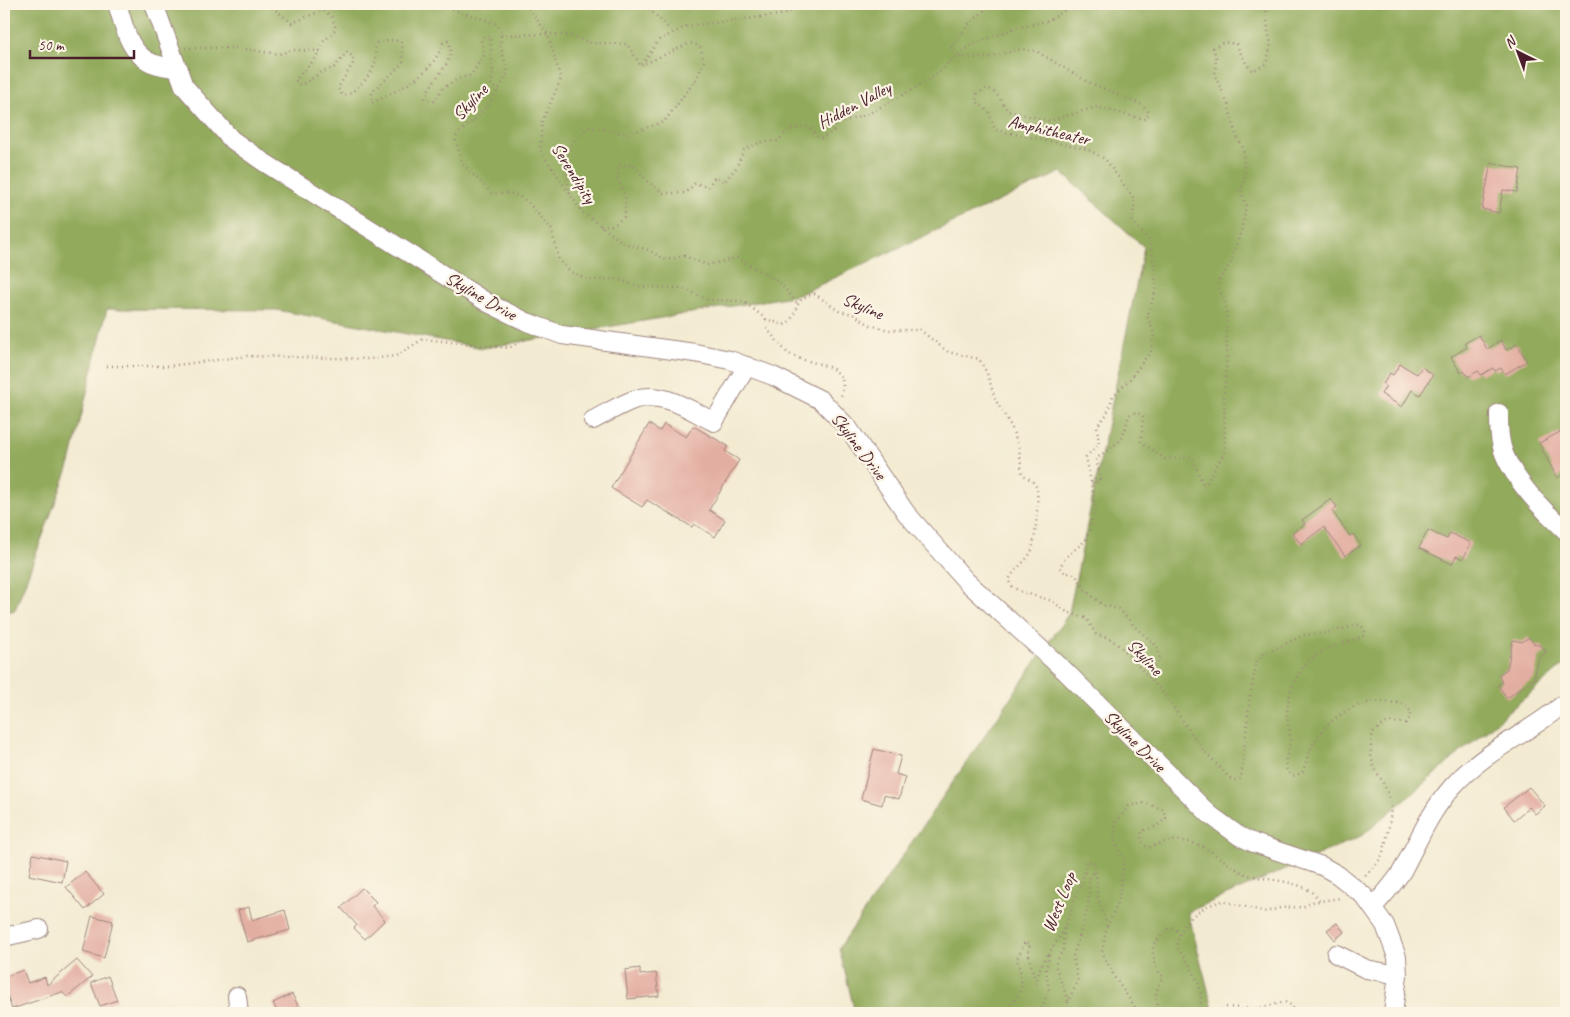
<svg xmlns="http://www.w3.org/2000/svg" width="1570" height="1017" viewBox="0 0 1570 1017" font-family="Caveat,sans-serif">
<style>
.forest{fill:#92aa5b;stroke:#6e6443}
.building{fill:#e3aea2}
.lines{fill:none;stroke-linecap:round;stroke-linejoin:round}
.minor-casing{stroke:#9e857e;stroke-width:20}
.path{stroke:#9e857e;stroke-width:2.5;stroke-dasharray:1 4;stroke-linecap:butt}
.minor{stroke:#fff;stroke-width:18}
.labels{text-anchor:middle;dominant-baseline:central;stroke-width:4.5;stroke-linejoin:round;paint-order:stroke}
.street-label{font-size:18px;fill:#4a1f2b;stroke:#fcf5e5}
</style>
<rect width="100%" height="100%" fill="#fcf5e5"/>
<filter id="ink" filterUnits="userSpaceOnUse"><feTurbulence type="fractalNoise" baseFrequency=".02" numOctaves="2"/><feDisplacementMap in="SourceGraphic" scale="10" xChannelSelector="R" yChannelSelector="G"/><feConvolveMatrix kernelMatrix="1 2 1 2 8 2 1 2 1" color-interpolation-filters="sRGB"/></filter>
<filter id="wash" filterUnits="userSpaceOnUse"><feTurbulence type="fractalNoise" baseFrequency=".0096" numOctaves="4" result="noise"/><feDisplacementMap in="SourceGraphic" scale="20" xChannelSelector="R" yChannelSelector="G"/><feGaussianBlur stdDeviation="1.12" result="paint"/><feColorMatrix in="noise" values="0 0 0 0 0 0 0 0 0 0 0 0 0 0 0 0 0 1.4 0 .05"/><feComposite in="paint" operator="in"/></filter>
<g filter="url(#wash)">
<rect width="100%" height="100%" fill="#f3ebd1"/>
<!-- forest -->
<path class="forest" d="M4,4H1566V663L1363,835L1188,912L1214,1013H855L839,948L1069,613L1144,247L1061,172L798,295L483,348L277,310L107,309L70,463L15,610L4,613Z"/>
<g id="blocks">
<!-- building -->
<path class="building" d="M1491,163L1521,169L1517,192L1503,190L1499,213L1482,209Z
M1479,335L1487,349L1501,340L1506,350L1517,344L1527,361L1505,374L1501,368L1495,371L1493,368L1481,375L1478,371L1468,377L1464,371L1461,373L1451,357L1467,347L1465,343Z
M1400,364L1417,374L1422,367L1433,375L1420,395L1412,390L1402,407L1381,394L1386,386L1383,384L1390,373L1393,375Z
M649,424L660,431L664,424L686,437L693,426L728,446L725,451L739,460L709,510L725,520L715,537L694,524L692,527L647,500L642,507L611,488Z
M1566,429V473L1557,478L1539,443Z
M1331,499L1337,507L1332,511L1350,536L1353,534L1361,545L1345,556L1324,527L1301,544L1292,533L1305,524L1302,520Z
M1428,530L1447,539L1450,533L1471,543L1463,559L1456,556L1452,564L1419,548Z
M1529,637L1534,644L1542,646L1546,652L1539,657L1534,679L1507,698L1498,685L1502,682L1498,675L1507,669L1513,640L1522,642Z
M874,749L901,756L896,774L905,777L899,799L884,795L882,805L861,799Z
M1529,787L1545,806L1535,814L1529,807L1514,820L1504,807Z
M33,854L66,861L62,882L29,875Z
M85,872L104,894L85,910L66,887Z
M362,888L376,902L372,906L385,920L365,939L354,928L357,925L341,908Z
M249,907L252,920L285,910L290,930L247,942L238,910Z
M92,916L113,921L104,958L83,952Z
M1337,923L1344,932L1335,940L1327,930Z
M77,960L92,977L67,997L62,992L12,1009L4,986V977L23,970L28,983L45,977L47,985Z
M640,968V975L656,973L659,996L628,999L625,970Z
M108,976L117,1000L100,1006L91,983Z
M292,994L302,1013H278L273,1003Z"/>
</g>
</g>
<g filter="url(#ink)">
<use href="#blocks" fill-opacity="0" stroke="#9e857e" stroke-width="1"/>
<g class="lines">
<defs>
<path id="minor" d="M117,4C124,24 127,49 148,61C156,66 169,67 179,69
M154,4L184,86L231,139L262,161L488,303L527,322L562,335L695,353L730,360L773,376L821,400L849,429L906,513L966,581L1066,672L1209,814L1239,836L1254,843L1322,866L1338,875L1364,896L1385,925L1397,957L1398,975L1393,1013
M1499,413C1499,427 1499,442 1505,456C1518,485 1543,510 1566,531
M593,420C607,413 621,404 636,399C664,391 690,410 714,422L747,366
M1373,907C1383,896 1394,884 1402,871C1419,840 1428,814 1453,786C1485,750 1530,733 1566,702
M4,937L39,929
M1336,954L1366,969L1398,975
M237,996L239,1013"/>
</defs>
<!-- minor casing -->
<use href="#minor" class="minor-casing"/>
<!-- path -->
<path class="path" d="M268,4L292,23L323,10L332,17L336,29L324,41L315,59L295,80L300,85C311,81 321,69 333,69L347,52L352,56L354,62L338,88L342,95H348C359,87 371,76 375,63C376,55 374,50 377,43L393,40L401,42L403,49V63L372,92V103C401,88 432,76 443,43L448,41C459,62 429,79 425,99L434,101L443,88L458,79L471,75L484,55L481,40L484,36L490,37L493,71L491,86L498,91
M438,4L497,24L501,31L500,44L508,72C500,89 490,104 477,117C470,125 459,130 455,139L463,164L491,193C496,194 501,193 507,193C528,194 537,216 551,228L559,260L571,272L580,276L591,280L617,279L642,287L682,288L708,300L743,301L766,319L784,325C801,316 790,298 815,294L839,311L853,314L870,325L888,330H920L948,352L979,359L987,373L996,401L1011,426L1019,448L1022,473C1026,478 1033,480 1036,486C1040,493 1035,545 1031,552C1025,563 1014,569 1009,580L1010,585L1019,591L1052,601L1067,612L1086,618L1096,634L1112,640L1123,649L1164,694L1203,750L1230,778L1235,780L1241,779L1250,696L1257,660L1264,654L1304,635L1326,633L1358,625L1362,626L1365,632L1363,636C1353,642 1336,644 1323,651C1300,663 1288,688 1287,714C1287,724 1291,732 1290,741C1289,754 1279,767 1293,776L1302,773C1305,767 1306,761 1308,755C1320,723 1354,698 1387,702C1395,703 1404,702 1409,708L1411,716L1406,723L1388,722L1373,732C1365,772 1382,769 1390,801C1393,810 1386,848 1381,857C1377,865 1369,871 1363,878
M526,4L548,35L561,79L542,122L540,150L582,212L624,243L648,250L666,260L684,256L707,265L737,258L779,282L797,303
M649,4V9L673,32
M661,4L676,6L680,4
M992,4L969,24L951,47L955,57L986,58L1021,49L1036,51L1086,81L1142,105L1149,113L1146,119L1139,118L1096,107L1050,121L1008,111L996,93L987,88L977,94L976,101L989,112L995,130L1087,149L1105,159L1135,200L1132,221L1149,240L1154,262L1156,290L1147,316L1154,333L1151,351L1130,379L1113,396L1107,414L1097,426L1099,444L1086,457L1096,508L1086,540L1065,558L1060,567L1065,573H1072L1079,579L1086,591L1103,605L1119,609L1136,628L1157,646L1160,656L1157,664L1143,669
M501,35L555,34L571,36L591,43L627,44L641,66L659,40L687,26L787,14L801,4
M185,48H236L279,54L292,50L321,51
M570,194C564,165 563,143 590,127L627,134L664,122L697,78L704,61L700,46L690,43L642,65
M601,226L614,225L625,216V196L618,179L619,165H633L646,180L663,193H686L695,183L708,187L715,177L724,182L736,168L744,150L761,142L778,141L788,130L808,126L820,139L833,132L836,124L866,115L931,79L955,57L973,44L1013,29L1050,20L1071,6L1088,4
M766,319L765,326C768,330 785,351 788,353C808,367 855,360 840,399
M107,366H169L247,356L369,359L396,356L423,339L509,348L527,338
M1091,482H1099L1100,475L1096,459L1122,439L1129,415L1136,412L1143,416L1141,442L1165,459L1192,457L1204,487L1225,451L1224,393L1227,358L1226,305L1217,283L1230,264L1242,228L1246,205L1241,191L1245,176L1243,148L1236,134L1228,104L1215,76L1216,57L1213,48L1224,42L1236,44L1246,63L1253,71L1266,64L1271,44L1268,32L1266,4
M1107,926L1102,952L1115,978L1139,1013
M1064,929L1063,949L1055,965L1068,1001
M1007,1013C1008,1005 1013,1003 1017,997C1025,986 1020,970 1017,959L1025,942L1030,943L1028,952L1036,984L1041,966L1048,954
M1040,1013L1049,990L1046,970L1050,952L1064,929L1085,872L1086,861H1093L1097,881V894L1107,926L1118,903L1124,861L1114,840L1116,822L1129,806L1145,803L1163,809L1166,818L1157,826L1142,831L1141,841L1148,848C1163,841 1173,839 1189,842C1210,846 1227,866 1246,874C1269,882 1308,879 1319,901
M1068,1013V1001L1078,981L1073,956L1088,908L1090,878L1095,869
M1162,1013C1153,999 1155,991 1163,976C1153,968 1153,957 1153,945L1170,927L1178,931
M1199,1013C1206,994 1196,976 1186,959C1183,954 1179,952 1177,946C1178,924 1201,905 1223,901L1266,912L1280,908L1302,907L1313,902L1341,898
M1218,1013L1226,1007L1255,1009L1285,1002L1293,1006V1013"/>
<!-- minor -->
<use href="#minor" class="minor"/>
</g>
</g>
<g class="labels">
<!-- street labels -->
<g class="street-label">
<text transform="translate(470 102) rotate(-47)">Skyline</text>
<text transform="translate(854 105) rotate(-28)">Hidden Valley</text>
<text transform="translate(1049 130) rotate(13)">Amphitheater</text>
<text transform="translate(574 173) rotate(58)">Serendipity</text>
<text transform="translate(481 296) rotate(30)">Skyline Drive</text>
<text transform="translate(863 306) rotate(23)">Skyline</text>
<text transform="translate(859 446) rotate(53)">Skyline Drive</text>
<text transform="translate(1145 657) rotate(47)">Skyline</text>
<text transform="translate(1135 741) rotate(45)">Skyline Drive</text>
<text transform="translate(1059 902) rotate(-68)">West Loop</text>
</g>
</g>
<!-- margin -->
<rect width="1570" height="1017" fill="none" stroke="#fcf5e5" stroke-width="20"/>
<!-- north arrow -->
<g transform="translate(1518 52) rotate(318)" stroke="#fcf5e5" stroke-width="4" paint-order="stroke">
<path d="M0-4L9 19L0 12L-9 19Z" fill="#4a1f2b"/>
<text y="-8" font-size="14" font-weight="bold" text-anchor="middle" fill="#4a1f2b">N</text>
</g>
<!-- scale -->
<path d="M30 50v8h104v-8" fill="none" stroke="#4a1f2b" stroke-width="2.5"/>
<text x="38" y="50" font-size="15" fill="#4a1f2b" stroke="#fcf5e5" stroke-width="4" paint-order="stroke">50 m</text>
</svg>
